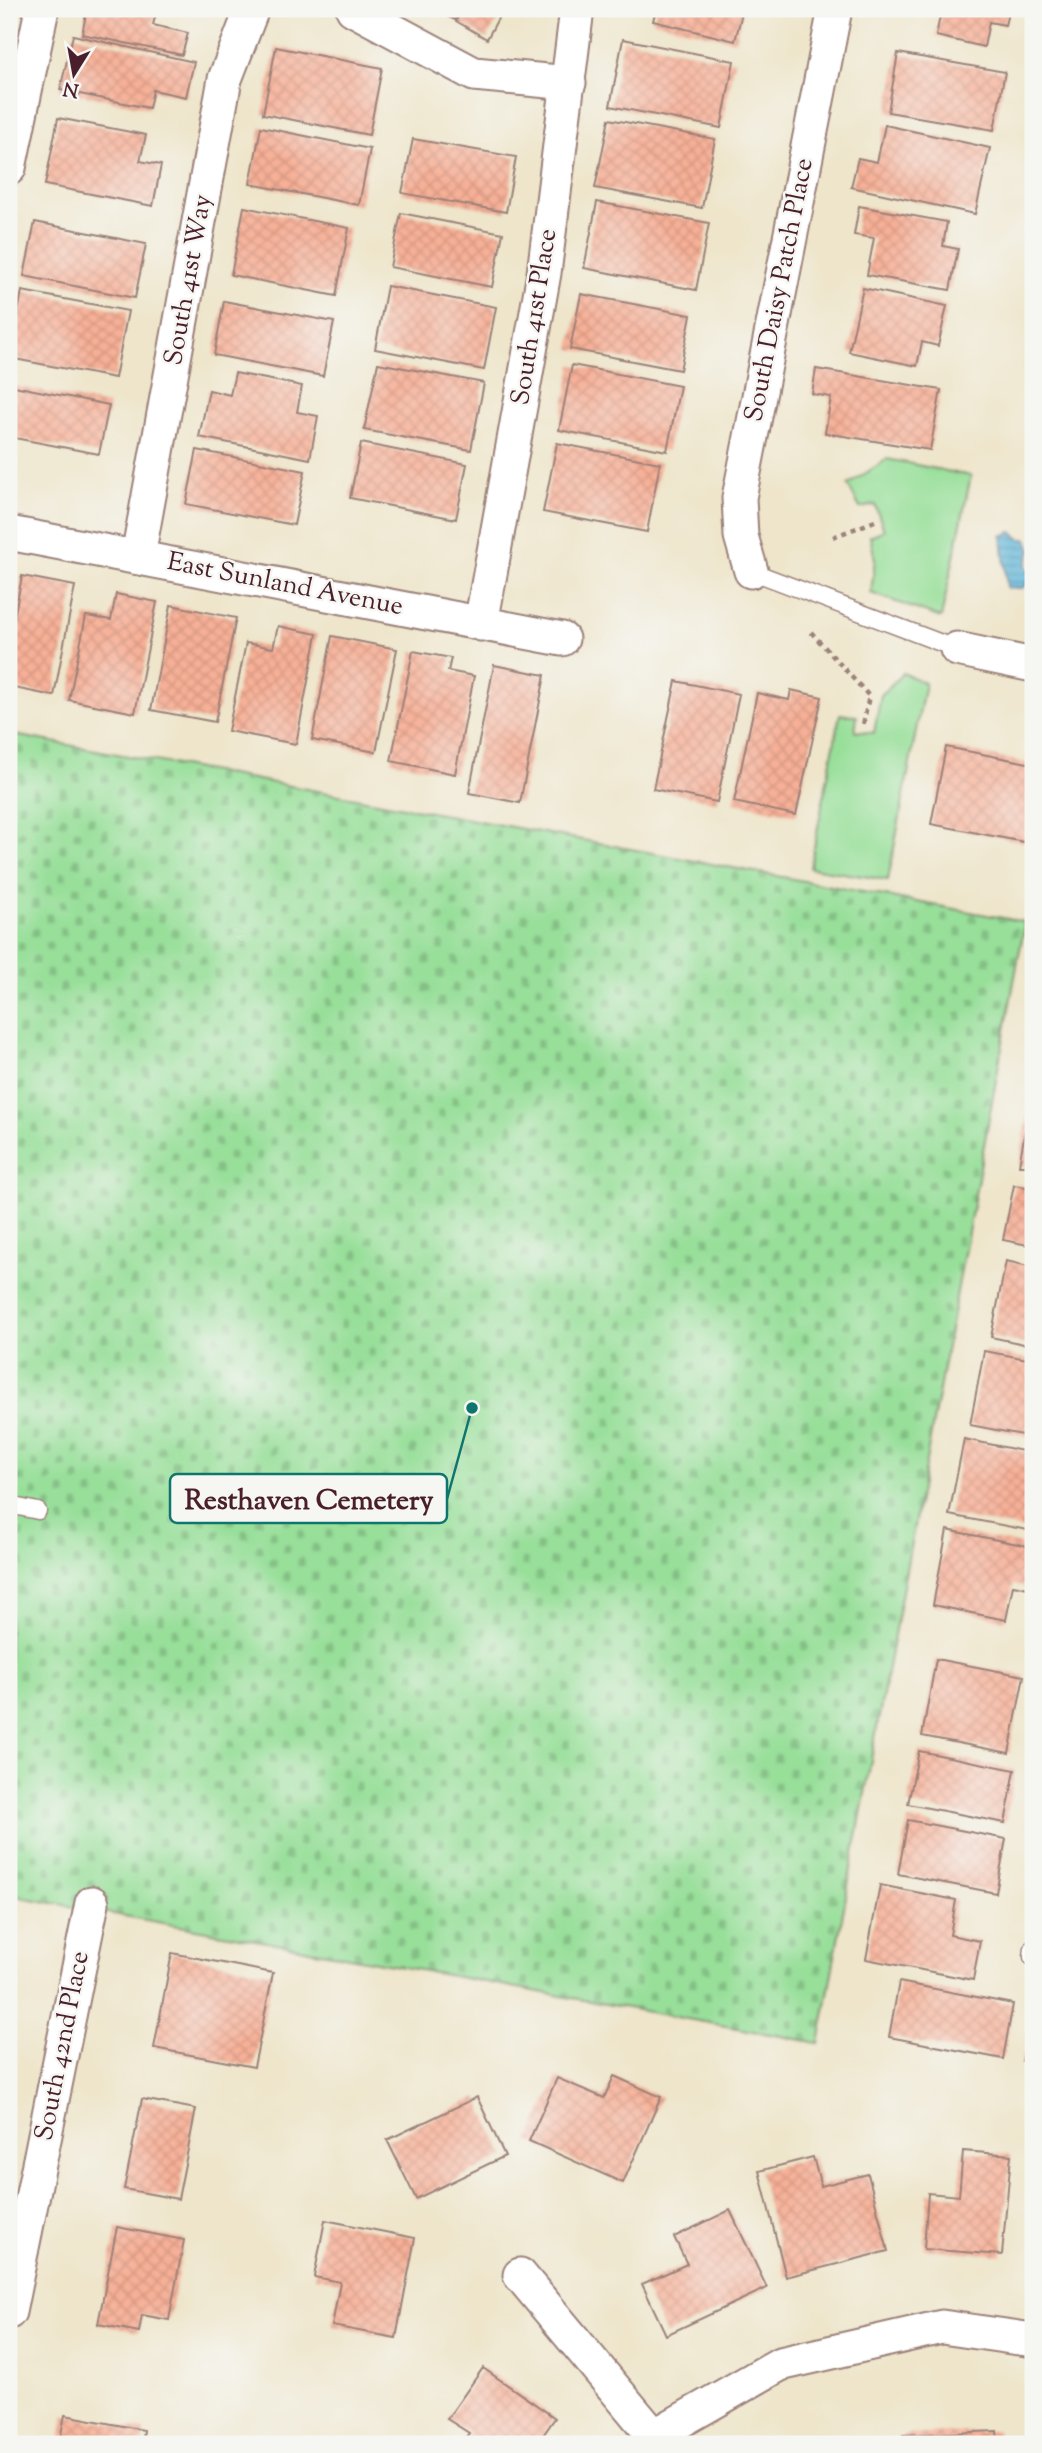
<svg xmlns="http://www.w3.org/2000/svg" width="1042" height="2453" viewBox="0 0 1042 2453" font-family="'Sorts Mill Goudy',serif">
<style>
.green{fill:#98df9a;stroke:#717f62;stroke-width:2}
.cemetery{fill:url(#cemetery-stones);stroke:#717f62;stroke-width:2}
.water{fill:url(#water-rules);stroke:#526981;stroke-width:2}
.building{fill:url(#building-cross-hatch)}
.lines{fill:none;stroke-linecap:round;stroke-linejoin:round}
.lane-casing{stroke:#9c827a;stroke-width:19}
.street-casing{stroke:#9c827a;stroke-width:37}
.path{stroke:#9c827a;stroke-width:4.5;stroke-dasharray:5 5;stroke-linecap:butt}
.lane{stroke:#fff;stroke-width:16}
.street{stroke:#fff;stroke-width:33}
.labels{text-anchor:middle;dominant-baseline:central;stroke-width:5;stroke-linejoin:round;paint-order:stroke}
.street-label{font-size:26px;fill:#4a1f2b;stroke:#f6f6f2}
.leader{fill:none;stroke:#0f766e;stroke-width:2.5}
.callout-dot{fill:#0f766e;stroke:#f6f6f2;stroke-width:2.5}
.callout{fill:#f6f6f2;stroke:#0f766e;stroke-width:2.5}
.callout-label{font-size:28px;text-anchor:middle;font-weight:bold;fill:#4a1f2b}
</style>
<defs>
<pattern id="cemetery-stones" width="16" height="16" patternUnits="userSpaceOnUse" patternTransform="scale(1.75)"><rect width="16" height="16" fill="#98df9a"/><path d="M2 7V4a2 2 0 0 1 4 0v3zM10 15v-3a2 2 0 0 1 4 0v3z" fill="#84bf85"/></pattern>
<pattern id="water-rules" width="6" height="5" patternUnits="userSpaceOnUse" patternTransform="scale(1.75)"><rect width="6" height="5" fill="#59b3d7"/><path d="M0 2.5h6" fill="none" stroke="#4c91af"/></pattern>
<pattern id="building-cross-hatch" width="8" height="8" patternUnits="userSpaceOnUse" patternTransform="scale(1.75)"><rect width="8" height="8" fill="#f7b097"/><path d="M0 0l8 8M0 8l8-8" fill="none" stroke="#d59782"/></pattern>
</defs>
<rect width="100%" height="100%" fill="#f6f6f2"/>
<filter id="ink" filterUnits="userSpaceOnUse"><feTurbulence type="fractalNoise" baseFrequency=".0143" numOctaves="2"/><feDisplacementMap in="SourceGraphic" scale="14" xChannelSelector="R" yChannelSelector="G"/><feConvolveMatrix kernelMatrix="1 2 1 2 8 2 1 2 1" color-interpolation-filters="sRGB"/></filter>
<filter id="wash" filterUnits="userSpaceOnUse"><feTurbulence type="fractalNoise" baseFrequency=".00686" numOctaves="4" result="noise"/><feDisplacementMap in="SourceGraphic" scale="28" xChannelSelector="R" yChannelSelector="G"/><feGaussianBlur stdDeviation="1.57" result="paint"/><feColorMatrix in="noise" values="0 0 0 0 0 0 0 0 0 0 0 0 0 0 0 0 0 1.4 0 .05"/><feComposite in="paint" operator="in"/></filter>
<g filter="url(#wash)">
<rect width="100%" height="100%" fill="#eee5ca"/>
<!-- green -->
<path class="green" d="M887,459L971,476L941,618L871,593L875,559L870,536L884,530L875,505L860,508L848,485Z
M903,673L925,683L888,880L810,868L840,714L857,716L855,731L874,733L881,695Z"/>
<!-- cemetery -->
<path class="cemetery" d="M9,734L1025,922L819,2043L9,1895Z"/>
<!-- water -->
<path class="water" d="M1012,532L1020,539H1027L1031,550L1026,566L1031,573L1032,582L1020,589L1007,588L1002,536Z"/>
<g id="blocks">
<!-- building -->
<path class="building" d="M87,9H157L153,25L188,33L182,55L82,34Z
M433,9H461L455,20Z
M463,9H503L487,39L456,21Z
M656,9H743L735,41L653,21Z
M935,9H1009L1005,25L989,22L984,47L936,36L941,11Z
M73,35L194,62L186,97L153,90L149,108L60,90Z
M623,39L734,61L721,128L610,106Z
M276,47L382,68L369,135L263,114Z
M898,53L1005,72L994,130L888,112Z
M58,118L146,135L140,161L161,165L153,206L45,185Z
M609,119L715,139L702,208L595,188Z
M885,125L990,148L975,214L851,187L858,158L877,162Z
M261,127L370,149L359,205L250,184Z
M413,139L516,157L506,212L402,193Z
M597,202L709,223L696,290L584,268Z
M859,206L947,222L943,246L958,249L950,290L867,275L874,238L854,235Z
M244,207L349,228L336,296L231,275Z
M401,213L503,233L492,287L390,267Z
M35,222L146,244L135,298L24,276Z
M387,286L496,307L484,370L375,349Z
M863,288L947,306L938,346L922,342L917,366L849,352Z
M22,291L128,311L115,378L9,358Z
M581,294L691,315L680,370L570,349Z
M224,301L334,322L323,376L214,355Z
M378,363L484,383L471,450L364,430Z
M572,365L680,386L667,451L559,430Z
M816,369L941,390L930,450L825,433L831,397L812,394Z
M235,373L302,386L297,412L318,416L310,459L199,437L209,390L230,395Z
M9,385L109,405L99,454L9,437Z
M361,443L467,464L456,519L350,498Z
M557,443L660,463L647,532L543,512Z
M197,450L305,471L294,525L186,504Z
M22,576L75,586L54,696L9,687V644Z
M116,594L157,602L135,713L69,700L86,616L111,620Z
M171,605L236,618L215,722L151,710Z
M278,626L317,634L296,744L228,731L246,643L273,648Z
M332,636L397,649L376,752L312,740Z
M413,651L451,658L448,671L474,676L455,774L391,761Z
M494,665L545,675L520,803L469,793Z
M676,681L739,694L717,802L653,789Z
M791,690L822,697L796,815L734,802L757,693L789,700Z
M946,747L1033,764V792L1024,842L931,824Z
M1032,1072H1033V1096L1028,1095Z
M1028,1115L1033,1116V1167L1019,1165Z
M1014,1185L1033,1188V1246L1003,1240Z
M1006,1261L1033,1267V1346L991,1337Z
M984,1351L1033,1360V1437L970,1425Z
M964,1439L1033,1453V1531L949,1515Z
M947,1530L1033,1547V1589L1013,1585L1006,1620L933,1605Z
M936,1659L1024,1676L1009,1753L922,1736Z
M919,1751L1015,1770L1005,1823L908,1804Z
M908,1820L1006,1839L996,1893L898,1874Z
M880,1885L956,1900L950,1935L980,1941L973,1980L866,1959Z
M172,1953L273,1973L254,2067L154,2048Z
M899,1982L1013,2004L1003,2059L889,2037Z
M1032,2010H1033V2064L1022,2061Z
M614,2076L661,2097L623,2183L529,2141L557,2078L604,2098Z
M477,2097L505,2156L416,2199L387,2140Z
M142,2099L196,2109L178,2199L124,2189Z
M963,2151L1011,2155L1002,2255L924,2249L928,2193L959,2196Z
M813,2157L821,2186L868,2174L888,2251L786,2277L759,2171Z
M730,2210L767,2288L666,2335L642,2284L687,2264L674,2237Z
M325,2220L415,2238L396,2338L332,2326L340,2282L314,2277Z
M117,2227L184,2240L169,2320L142,2315L139,2332L98,2324Z
M483,2368L555,2418L537,2444H461L469,2433L447,2419Z
M65,2415L144,2430L142,2444H59Z
M997,2431L998,2444H903V2435Z"/>
</g>
</g>
<g filter="url(#ink)">
<use href="#blocks" fill-opacity="0" stroke="#9c827a" stroke-width="2"/>
<g class="lines">
<defs>
<path id="lane" d="M751,571L957,649
M9,1505L38,1511
M1032,1957L1033,1948"/>
<path id="street" d="M353,9L474,74L569,83
M9,168L42,9
M9,533L562,639
M138,556L225,79L252,9
M751,571L741,536L739,498L835,9
M481,624L544,273L577,9
M957,649L1033,665
M520,2275L654,2436
M9,2312L92,1903
M647,2444L654,2436L780,2364L942,2327L1033,2340"/>
</defs>
<!-- lane casing -->
<use href="#lane" class="lane-casing"/>
<!-- street casing -->
<use href="#street" class="street-casing"/>
<!-- path -->
<path class="path" d="M833,537L875,521
M811,632L869,696L863,725"/>
<!-- lane -->
<use href="#lane" class="lane"/>
<!-- street -->
<use href="#street" class="street"/>
</g>
</g>
<g class="labels">
<!-- street labels -->
<g class="street-label">
<text transform="translate(189 280) rotate(-80)">South 41st Way</text>
<text transform="translate(780 290) rotate(-79)">South Daisy Patch Place</text>
<text transform="translate(535 317) rotate(-81)">South 41st Place</text>
<text transform="translate(285 585) rotate(11)">East Sunland Avenue</text>
<text transform="translate(63 2046) rotate(-79)">South 42nd Place</text>
</g>
</g>
<!-- callouts -->
<path class="leader" d="M472 1408L447 1499"/>
<circle class="callout-dot" cx="472" cy="1408" r="7"/>
<rect class="callout" x="170" y="1474" width="277" height="49" rx="7"/>
<g class="callout-label">
<text x="309" y="1509">Resthaven Cemetery</text>
</g>
<!-- margin -->
<rect width="1042" height="2453" fill="none" stroke="#f6f6f2" stroke-width="35"/>
<!-- north arrow -->
<g transform="translate(74 74) rotate(191)" stroke="#f6f6f2" stroke-width="5" paint-order="stroke">
<path d="M0-5L12 26L0 18L-12 26Z" fill="#4a1f2b"/>
<text y="-10" font-size="19" font-weight="bold" text-anchor="middle" fill="#4a1f2b">N</text>
</g>
</svg>
